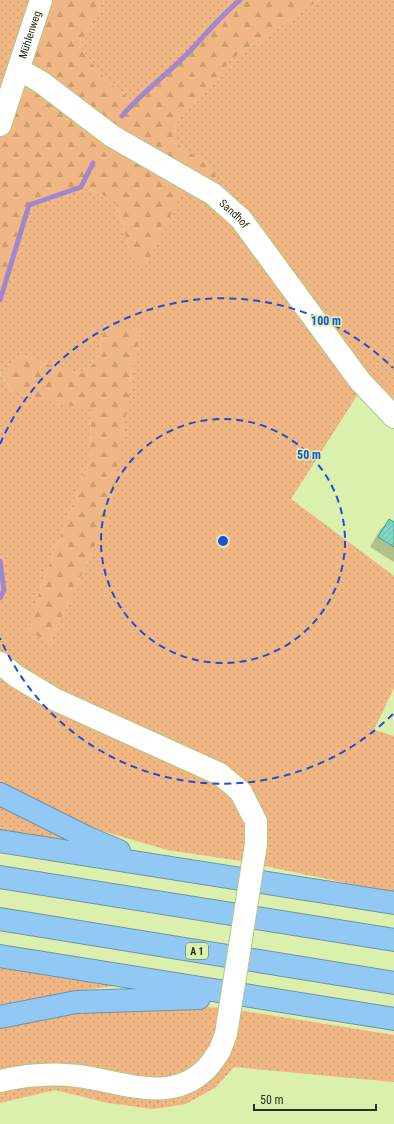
<svg xmlns="http://www.w3.org/2000/svg" width="394" height="1124" viewBox="0 0 394 1124" font-family="'Roboto Condensed',sans-serif">
<style>
.grass{fill:url(#grass-dots)}
.forest{fill:url(#forest-firs)}
.shadow{fill:#0003}
.lines{fill:none;stroke-linecap:round;stroke-linejoin:round}
.stream{stroke:#a386d0;stroke-width:5}
.building{fill:url(#building-hatch);stroke:#439e90}
.minor-casing{stroke:#b3c685;stroke-width:24}
.highway-casing{stroke:#6d94a7;stroke-width:24}
.minor{stroke:#fff;stroke-width:22}
.highway{stroke:#91c9f4;stroke-width:22}
.minor-bridge-casing{stroke:#b3c685;stroke-width:24;stroke-linecap:butt}
.minor-bridge{stroke:#fff;stroke-width:22}
.ring{fill:none;stroke:#1d4ed8;stroke-width:2;stroke-dasharray:7 5}
.labels{text-anchor:middle;dominant-baseline:central;stroke-width:3.5;stroke-linejoin:round;paint-order:stroke}
.shield{fill:#dcf0ad;stroke:#5f6b44;stroke-width:1}
.shield-label{font-size:10px;font-weight:bold;fill:#2a3217}
.street-label{font-size:11px;fill:#2a3217;stroke:#dcf0ad}
.centre{fill:#1d4ed8;stroke:#dcf0ad;stroke-width:2}
.ring-label{font-size:12px;text-anchor:middle;font-weight:bold;fill:#1d4ed8;stroke:#dcf0ad;stroke-width:3.5;stroke-linejoin:round;paint-order:stroke}
</style>
<defs>
<pattern id="grass-dots" width="8" height="8" patternUnits="userSpaceOnUse"><rect width="8" height="8" fill="#f0b683"/><path d="M2 2h.1M6 6h.1" fill="none" stroke="#ce9d70" stroke-width="1.8" stroke-linecap="round"/></pattern>
<pattern id="forest-firs" width="22" height="20" patternUnits="userSpaceOnUse"><rect width="22" height="20" fill="#f0b683"/><path d="M5 1l3.5 6h-7zM16 11l3.5 6h-7z" fill="#ce9d70"/></pattern>
<pattern id="building-hatch" width="6" height="6" patternUnits="userSpaceOnUse"><rect width="6" height="6" fill="#7ed8c8"/><path d="M-1 1l2-2M0 6l6-6M5 7l2-2" fill="none" stroke="#6dbaab"/></pattern>
</defs>
<rect width="100%" height="100%" fill="#dcf0ad"/>
<!-- grass -->
<path class="grass" d="M0,0H41L0,108Z
M104,0H240L220,17L184,57L133,102L106,80L79,47Z
M319,0H394V409L367,380L291,499L394,576V688L374,730L394,736V893L241,861L167,850L86,826L0,784V374L13,392L91,409L90,460L41,586L29,631L50,642L109,516L105,328L96,362L80,374L20,355L0,373V300L29,205L81,187L115,200L132,259L183,194L216,170L173,141L176,123L233,58Z
M0,807L56,835L85,847L0,835Z
M0,964L129,984L61,993L0,1008Z
M196,1006L223,1008L215,1048L172,1082L0,1077V1026L81,1011Z
M238,1010L394,1035V1082L234,1067L216,1087L186,1104L153,1109L108,1103L55,1090L0,1103V1085L19,1081L181,1090Z"/>
<!-- forest -->
<path class="forest" d="M41,0H104L79,47L106,80L133,102L184,57L220,17L240,0H319L233,58L176,123L173,141L216,170L213,194H183L176,204L147,264L132,259L115,200L81,187L29,205L0,300V125Z
M105,328L140,330L109,516L50,642L28,631L41,586L90,460L91,410L13,392L0,373L20,355L80,374L96,362Z"/>
<!-- shadow -->
<path class="shadow" d="M390,520L394,523V562L370,547L380,530Z"/>
<g class="lines">
<!-- stream -->
<path class="stream" d="M122,116C140,94 164,77 184,57C204,37 218,18 240,0
M0,300L29,205L81,187L93,163
M0,561L4,590L0,598"/>
</g>
<!-- building -->
<path class="building" d="M389,519L394,522V547L378,537Z"/>
<g class="lines">
<defs>
<g id="minor">
<path id="s1" d="M20,70L41,82L112,136L213,194L241,219L360,381L394,417"/>
<path id="s2" d="M0,125L41,0"/>
<path d="M0,663L16,676L54,699L220,774L241,792L256,822"/>
<path d="M0,1081C25,1075 52,1073 78,1076C121,1081 170,1105 206,1069C211,1064 216,1056 220,1050"/>
</g>
<path id="highway" d="M0,794L88,838L119,851
M0,841L394,903
M0,877L394,940
M0,919L394,983
M0,956L394,1019
M0,1017L76,1002L199,998"/>
</defs>
<!-- minor casing -->
<use href="#minor" class="minor-casing"/>
<!-- highway casing -->
<use href="#highway" class="highway-casing"/>
<!-- minor -->
<use href="#minor" class="minor"/>
<!-- highway -->
<use href="#highway" class="highway"/>
<defs>
<path id="minor-bridge" d="M220,1050L226,1034L256,844V822"/>
</defs>
<!-- minor-bridge casing -->
<use href="#minor-bridge" class="minor-bridge-casing"/>
<!-- minor-bridge -->
<use href="#minor-bridge" class="minor-bridge"/>
</g>
<!-- distance rings -->
<g class="ring">
<circle cx="223" cy="541" r="122"/>
<path d="M393 714A243 243 0 0 1 0 638M0 444A243 243 0 0 1 393 368"/>
</g>
<g class="labels">
<!-- shield labels -->
<rect class="shield" x="186" y="943" width="22" height="16" rx="3"/>
<g class="shield-label">
<text x="197" y="951">A 1</text>
</g>
<!-- street labels -->
<g class="street-label">
<text stroke="none"><textPath href="#s2" startOffset="95">Mühlenweg</textPath></text>
<text stroke="none"><textPath href="#s1" startOffset="259">Sandhof</textPath></text>
</g>
</g>
<circle cx="223" cy="541" r="6" class="centre"/>
<g class="ring-label">
<text x="326" y="325">100 m</text>
<text x="309" y="459">50 m</text>
</g>
<!-- scale -->
<path d="M254 1104v6h122v-6" fill="none" stroke="#2a3217" stroke-width="2"/>
<text x="260" y="1104" font-size="12" fill="#2a3217" stroke="#dcf0ad" stroke-width="3" paint-order="stroke">50 m</text>
</svg>
